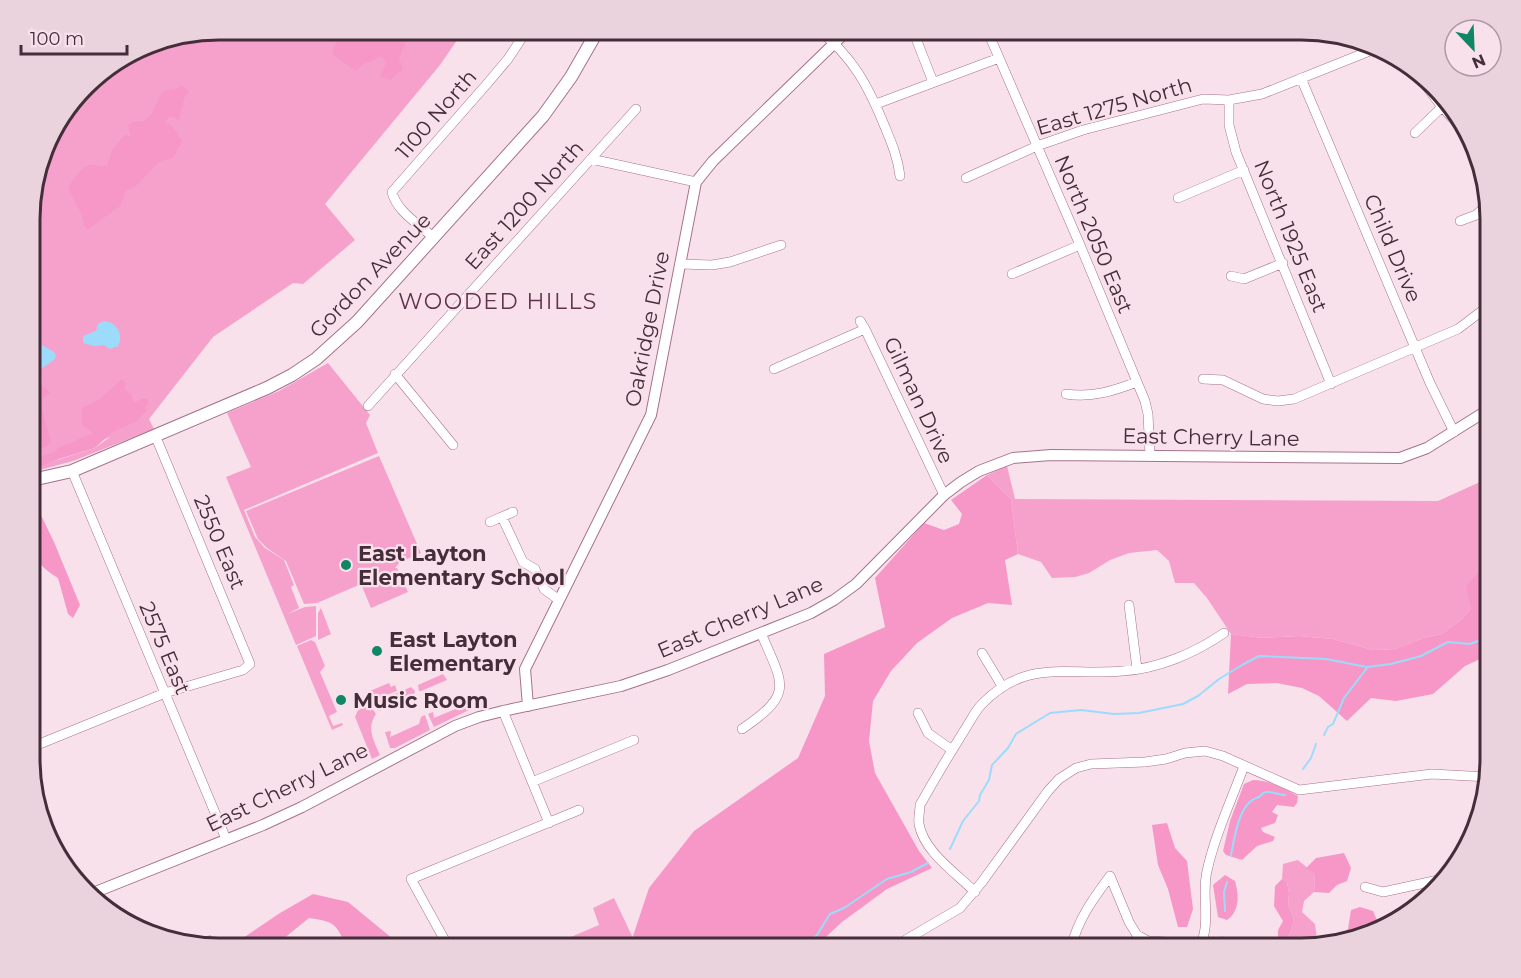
<svg xmlns="http://www.w3.org/2000/svg" width="1521" height="978" viewBox="0 0 1521 978" font-family="Montserrat,sans-serif">
<style>
.green{fill:#f6a0cc;fill-rule:evenodd}
.forest{fill:#f697c8}
.water{fill:#9cdcfa}
.lines{fill:none;stroke-linecap:round;stroke-linejoin:round}
.stream{stroke:#9cdcfa;stroke-width:2}
.minor-casing{stroke:#a6728c;stroke-width:10}
.tertiary-casing{stroke:#a6728c;stroke-width:12}
.secondary-casing{stroke:#a6728c;stroke-width:14}
.minor{stroke:#fff;stroke-width:9}
.tertiary{stroke:#fff;stroke-width:10}
.secondary{stroke:#fff;stroke-width:12}
.poi-dot{fill:#118666;stroke:#f9e1ec;stroke-width:2}
.labels{text-anchor:middle;dominant-baseline:central;stroke-width:4.5;stroke-linejoin:round;paint-order:stroke}
.street-label{font-size:21px;fill:#452e39;stroke:#f9e1ec}
.poi-label{font-size:21px;font-weight:bold;fill:#452e39;stroke:#f9e1ec;text-anchor:start}
.neighbourhood-label{font-size:22px;letter-spacing:1.5px;fill:#61334b;stroke:#f9e1ec}
.rim{fill:none;stroke:#452e39;stroke-width:3}
</style>
<rect width="100%" height="100%" fill="#f9e1ec"/>
<!-- green -->
<path class="green" d="M220,30H464L440,65L325,204L355,240L303,284L293,283L213,337L149,419L154,429L73,461L32,472V195L50,136L94,77L148,44ZM110,437L95,448L48,463Z
M328,363L370,415L366,423L378,453L244,510L255,537L265,548L284,560L294,585L291,587L299,608L287,614L305,607L316,606V636L296,645L226,477L251,467L227,413L279,391Z
M379,456L421,553L400,562L395,568H397L408,592L371,608L361,584L317,603L304,604L286,561L267,548L258,539L246,511Z
M1007,466L1015,499L1438,501L1491,477V577L1480,571L1471,609L1462,619L1442,634L1423,638L1395,649L1373,650L1333,639L1299,636L1263,638L1231,634L1207,598L1194,583H1175L1169,561L1157,550L1129,553L1110,560L1089,573L1075,577L1052,578L1041,562L1018,554L1011,499L987,475Z
M321,608L331,634L318,640V613Z
M311,640L315,642L325,666L320,672L337,712L329,716L333,726L342,723L343,725L332,730L297,646Z
M443,674L447,680L421,691H419L418,685Z
M389,683L391,687L395,685L397,691L373,700L370,691Z
M411,687L415,691L414,695L379,711L376,702Z
M465,698L471,708L469,710L434,727L428,714L433,712L434,718L460,707L461,700Z
M370,705L376,714C366,728 374,741 380,755L372,759L355,717L358,710Z
M425,715L430,730L395,748H390L385,732L391,731L390,737L419,724L421,717Z
M1298,860L1315,874L1314,892L1304,901L1302,912L1315,924L1318,946L1277,948L1278,944L1290,934L1294,921L1288,904L1289,893L1287,882L1282,879L1283,864Z
M614,898L633,938L629,948H545L599,925L593,908Z"/>
<!-- forest -->
<path class="forest" d="M342,30H386L406,41L399,58L403,69L390,80L380,77L386,63L382,56L362,65L356,71L332,54Z
M182,85L189,92L184,98L179,120L170,116L165,122L173,127L182,141L173,158L160,161L137,185L126,191L120,206L87,230C83,223 83,217 80,211C76,202 71,196 68,187C78,175 84,159 101,167L107,165L113,148L125,135L131,136L128,125L132,122L144,121L152,113L163,91L176,89Z
M122,379L126,384L124,389L131,394L134,403L141,399H147L148,403L145,408L147,410L137,421L112,432L95,448L59,459L32,470V386L45,387L50,393L43,398L42,409L51,442L46,447L36,449L42,456L55,452L58,448L93,433L82,425V408L100,399Z
M987,475L1011,499L1018,554L1005,560L1012,605L988,603L952,618L917,643L891,671L873,701L869,741L875,773L919,851L932,868L887,889L842,922L814,948H629L649,888L694,831L798,758L825,696L824,654L885,627L875,578L924,523L944,530L959,524L962,514L951,500Z
M32,511H39L54,542L80,605L73,618L68,614L58,578C26,558 32,545 32,511Z
M1480,571L1491,578V654L1465,666L1433,694L1396,701L1371,698L1347,721L1319,696L1302,688L1277,683L1247,684L1228,694L1231,634L1263,638L1299,636L1333,639L1373,650L1395,649L1423,638L1442,634L1462,619L1471,609L1466,586Z
M1253,780C1269,780 1284,788 1298,796L1297,803L1294,807L1277,805L1272,812L1278,815L1275,823L1261,828L1263,832L1275,837L1273,841L1257,846L1242,860L1226,855L1223,851L1230,821L1244,784Z
M1167,823L1175,848L1187,861L1193,909L1187,927H1178L1168,889L1158,865L1152,825Z
M1344,853L1351,868L1347,881L1337,885L1329,893L1314,892L1315,874L1306,868L1316,858Z
M1225,875L1235,881C1239,895 1240,911 1227,920L1218,917L1213,885Z
M1282,879L1287,882L1289,893L1288,904L1294,921L1290,934L1278,944V930L1283,921L1274,906L1275,886Z
M313,894L348,902L398,943L402,948H348C335,925 338,922 309,918L272,948H220L190,943L210,935L225,944H234L280,913Z
M1360,907L1373,911L1380,927L1335,941L1348,929L1351,910Z"/>
<!-- water -->
<path class="water" d="M104,321C117,322 124,335 118,346L110,349L104,345L94,346L83,343V336L96,331L98,324Z
M40,344L54,352L56,356L55,359L41,369L42,383L39,385L32,365V359L38,355Z"/>
<g class="lines">
<!-- stream -->
<path class="stream" d="M1324,735L1328,727L1333,724L1344,698L1367,668
M1303,769L1311,758L1316,744
M950,849L963,821L979,801L980,795L989,780L992,765L1008,748L1016,734L1050,713L1081,710L1114,714L1139,713L1183,704L1198,696L1219,679L1242,665L1259,656L1326,659L1367,667L1391,664L1421,656L1448,642L1470,644L1486,638L1491,632
M1231,855C1234,840 1238,811 1251,801C1253,799 1257,798 1259,797C1263,794 1262,792 1267,792C1272,791 1278,795 1285,795
M1225,911L1224,892L1227,882
M804,948L817,935L830,914L844,908L887,879L911,872L928,863
M1219,948L1222,937"/>
<defs>
<path id="minor" d="M818,30C853,56 869,88 885,127C892,144 898,158 900,176
M987,30L1080,245L1145,401L1148,414L1150,456
M1094,30L1099,35
M915,36L933,82
M1412,67L1442,107L1469,136
M1301,78L1430,383L1454,432
M1229,100V125L1236,152L1331,384
M876,104L999,58
M1415,133L1442,107
M591,159L696,182
M966,178L1037,146L1083,130L1203,99L1229,100L1262,94L1377,48
M1178,198L1244,170
M1460,221L1476,215L1489,203
M434,238C420,225 396,211 392,192L486,85L508,59L527,30
M680,264L712,265L730,262L781,245
M1012,274L1080,245
M1231,276L1244,279L1283,263
M860,321L865,329L944,495
M774,369L865,329
M395,374L453,445
M1203,379L1223,380L1263,399L1278,401L1294,399L1458,329L1491,304
M1066,394C1092,398 1113,391 1137,382
M368,406L636,109
M72,471L226,839
M502,517L523,562L535,569L544,589L559,600
M490,522L513,512
M1129,605L1137,669
M982,653L1002,686
M503,711L549,823
M918,713L928,733L952,750
M742,729C795,693 783,685 761,633
M32,747L165,693L243,670L250,664L155,435
M532,782L634,740
M1365,887L1383,892L1443,879
M975,892C956,873 924,852 919,824C918,818 920,811 920,805C934,780 949,755 964,731C970,722 975,711 982,704C1027,658 1066,676 1122,671C1158,669 1195,653 1224,633
M449,948L411,879L579,810
M892,948L960,908L982,882L1048,791L1059,779L1076,768L1091,764L1145,762L1166,759L1185,753L1205,751L1223,756L1299,790L1432,774L1488,777
M1071,948C1078,919 1093,899 1110,876L1129,922L1137,935L1148,941L1167,942L1185,948
M1199,948C1212,924 1201,896 1207,871C1215,835 1231,801 1244,766"/>
<path id="tertiary" d="M528,706L525,669L651,415L696,182L713,161L848,30
M93,893L263,825L302,807L455,726L479,717L503,711L621,686L668,670L811,613L834,600L856,584L944,495L961,482L979,471L1013,458L1051,455L1400,458L1427,448L1491,408"/>
<path id="secondary" d="M32,480L72,471L267,388L292,375L316,359L357,322L543,116L571,77L598,30"/>
</defs>
<!-- minor casing -->
<use href="#minor" class="minor-casing"/>
<!-- tertiary casing -->
<use href="#tertiary" class="tertiary-casing"/>
<!-- secondary casing -->
<use href="#secondary" class="secondary-casing"/>
<!-- minor -->
<use href="#minor" class="minor"/>
<!-- tertiary -->
<use href="#tertiary" class="tertiary"/>
<!-- secondary -->
<use href="#secondary" class="secondary"/>
</g>
<!-- markers -->
<g class="poi-dot">
<circle cx="346" cy="565" r="6"/>
<circle cx="377" cy="651" r="6"/>
<circle cx="341" cy="700" r="6"/>
</g>
<g class="labels">
<!-- street labels -->
<g class="street-label">
<text transform="translate(1114 106) rotate(-16)">East 1275 North</text>
<text transform="translate(436 114) rotate(-49)">1100 North</text>
<text transform="translate(524 205) rotate(-48)">East 1200 North</text>
<text transform="translate(1094 234) rotate(67)">North 2050 East</text>
<text transform="translate(1291 236) rotate(68)">North 1925 East</text>
<text transform="translate(1393 248) rotate(67)">Child Drive</text>
<text transform="translate(370 275) rotate(-46)">Gordon Avenue</text>
<text transform="translate(647 329) rotate(-79)">Oakridge Drive</text>
<text transform="translate(919 400) rotate(65)">Gilman Drive</text>
<text transform="translate(1211 437) rotate(1)">East Cherry Lane</text>
<text transform="translate(220 542) rotate(67)">2550 East</text>
<text transform="translate(740 617) rotate(-23)">East Cherry Lane</text>
<text transform="translate(165 648) rotate(67)">2575 East</text>
<text transform="translate(287 787) rotate(-26)">East Cherry Lane</text>
</g>
<!-- poi labels -->
<g class="poi-label">
<text x="358" y="553">East Layton<tspan x="358" dy="24">Elementary School</tspan></text>
<text x="389" y="639">East Layton<tspan x="389" dy="24">Elementary</tspan></text>
<text x="353" y="700">Music Room</text>
</g>
<!-- neighbourhood labels -->
<g class="neighbourhood-label">
<text x="498" y="301">WOODED HILLS</text>
</g>
</g>
<!-- crop -->
<path d="M0 0H1521V978H0ZM219 40H1301A179 179 0 0 1 1480 219V759A179 179 0 0 1 1301 938H219A179 179 0 0 1 40 759V219A179 179 0 0 1 219 40Z" fill="#ebd3de" fill-rule="evenodd"/>
<path class="rim" d="M219 40H1301A179 179 0 0 1 1480 219V759A179 179 0 0 1 1301 938H219A179 179 0 0 1 40 759V219A179 179 0 0 1 219 40Z"/>
<!-- north arrow -->
<g transform="translate(1473 48) rotate(157)"><circle r="28" fill="#f9e1ec" stroke="#b199a4" stroke-width="1.5"/>
<path d="M0-4.5L10 22L0 15L-10 22Z" fill="#118666"/>
<text y="-9" font-size="16" font-weight="bold" text-anchor="middle" fill="#452e39">N</text>
</g>
<!-- scale -->
<path d="M21 45v9h106v-9" fill="none" stroke="#452e39" stroke-width="3"/>
<text x="30" y="45" font-size="18" fill="#452e39" stroke="#f9e1ec" stroke-width="4.5" paint-order="stroke">100 m</text>
</svg>
